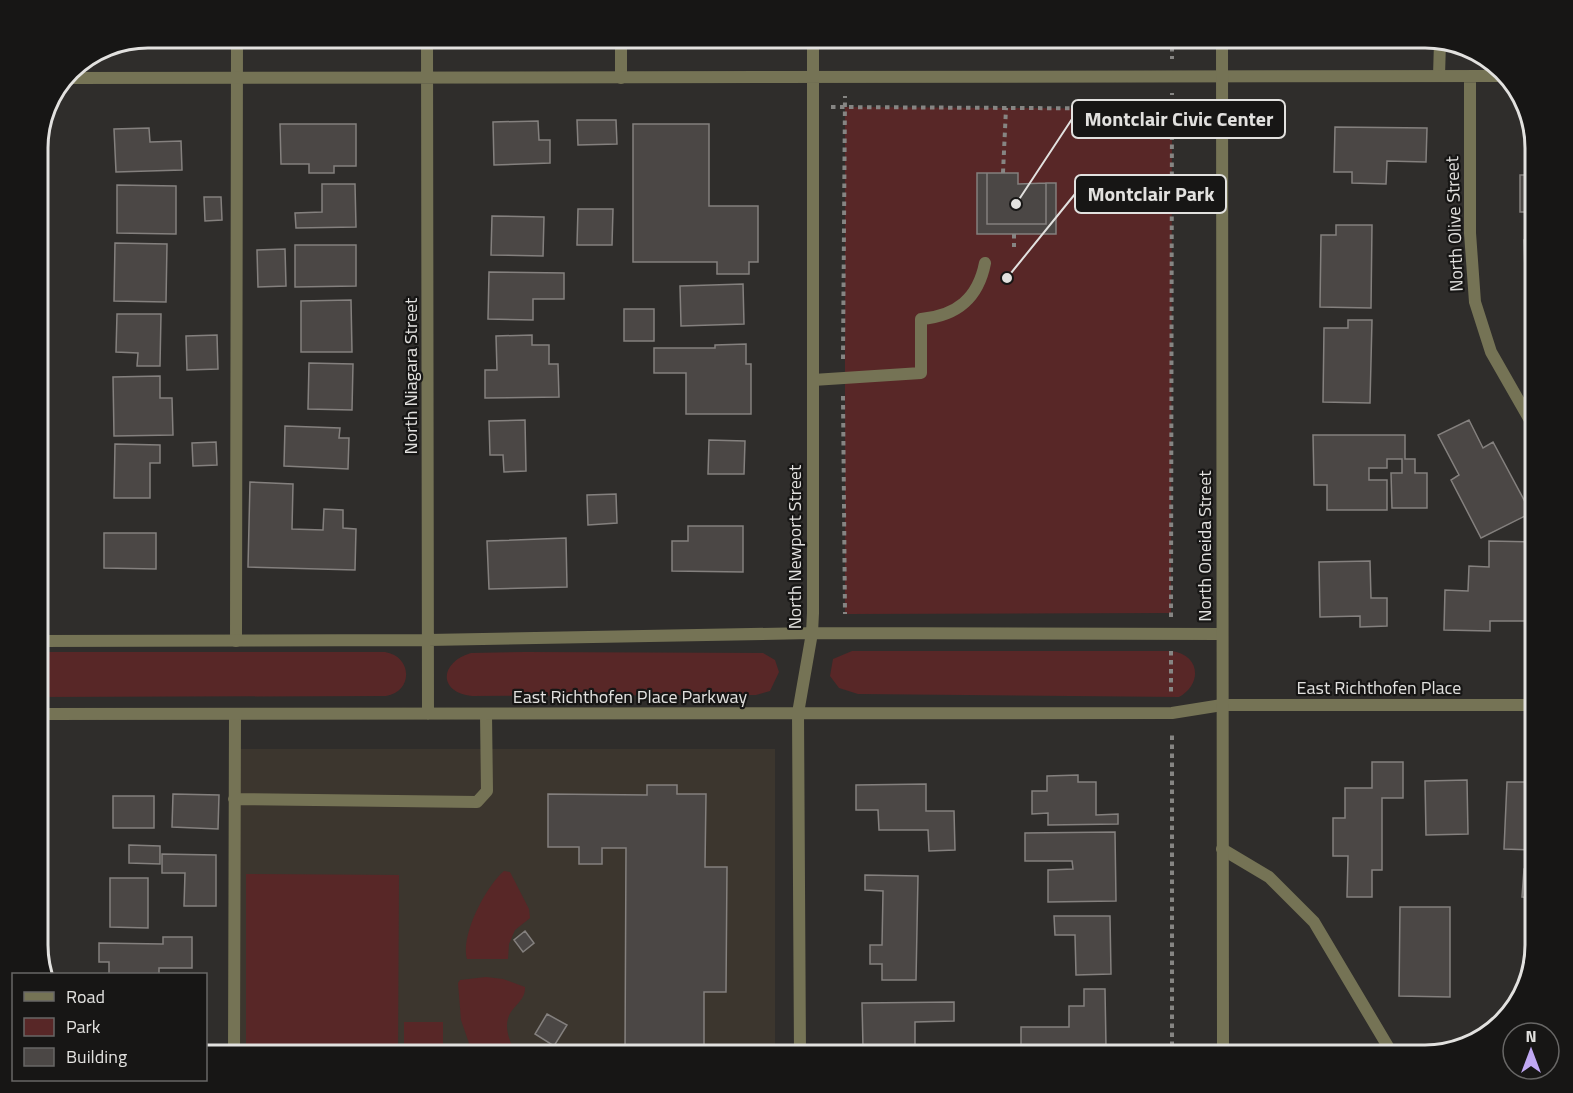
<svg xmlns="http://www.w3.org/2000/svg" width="1573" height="1093" viewBox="0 0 1573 1093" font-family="'Titillium Web',sans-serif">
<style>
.built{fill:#3c362e}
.green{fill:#582727}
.building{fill:#4b4745;stroke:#84807e;stroke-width:1.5}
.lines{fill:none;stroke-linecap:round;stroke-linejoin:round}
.path{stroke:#868583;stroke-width:4;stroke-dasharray:4.5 4.5;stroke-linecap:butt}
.service{stroke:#757355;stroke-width:12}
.minor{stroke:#757355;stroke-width:12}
.tertiary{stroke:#757355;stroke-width:12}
.labels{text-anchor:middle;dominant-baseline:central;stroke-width:4.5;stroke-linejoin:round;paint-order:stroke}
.street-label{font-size:18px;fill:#e2e1df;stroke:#171615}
.rim{fill:none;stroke:#e2e1df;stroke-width:3}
.leader{fill:none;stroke:#e2e1df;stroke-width:2}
.callout-dot{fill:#e2e1df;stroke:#171615;stroke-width:2}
.callout{fill:#171615;stroke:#e2e1df;stroke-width:2}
.callout-label{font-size:20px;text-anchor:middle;font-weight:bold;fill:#e2e1df}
</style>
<rect width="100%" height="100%" fill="#2f2d2b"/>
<!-- built -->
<path class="built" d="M234,749H775V1055H234Z"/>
<!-- green -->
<path class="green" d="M845,107L1172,109L1171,613L845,614Z
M852,651H1171C1200,654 1203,684 1179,697L858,694L839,688L830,676L833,659Z
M38,652H385C412,656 414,691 386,696L38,697Z
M526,652L763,653L775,660L779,672L770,691L756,695L472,696C437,692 440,662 471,653Z
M504,871L510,872L529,909L530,918L515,930L509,944L508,959H467C460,936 486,886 504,871Z
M246,874L399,875L398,1055H246Z
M486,977L503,979L525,987C526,1009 493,1007 514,1050L506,1055H473L461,1020L458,983L460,980Z
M404,1022H443V1055H404Z"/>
<!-- building -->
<path class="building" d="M577,120H616L617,144L578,145Z
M538,121L539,140H550V163L494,165L493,122Z
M280,124H356V166H334V173H309V164H281Z
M633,124H709V206H758V262H749V274H717V262H633Z
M1335,127L1427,128L1426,162L1387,161L1386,184L1352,183V172H1334Z
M149,128L150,142L181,141L182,170L116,172L114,129Z
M1527,135H1533L1535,147V212H1520V175H1528Z
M977,173H987V224H1046V183H1056V234H977Z
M987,173H1018V184L1046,183V224H987Z
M322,184H355L356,227L296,228L295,213L322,212Z
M117,185L176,186V234L117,233Z
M204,197H221L222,220L205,221Z
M578,209H613L612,245H577Z
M492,216L544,217L543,256L491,255Z
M1336,225H1372L1371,308L1320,307L1321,235H1336Z
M1524,240H1535V302H1526Z
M115,243L167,244L166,302L114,301Z
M295,245H356V286L295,287Z
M285,249L286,286L258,287L257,250Z
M489,272L564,273V299H533V320L488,319Z
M743,284L744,324L681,326L680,286Z
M351,300L352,352H301V301Z
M624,309H654V341H624Z
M117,314H161L160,366H137L138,353L116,352Z
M1348,320H1372L1370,403L1323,402L1324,328H1348Z
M217,335L218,369L187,370L186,336Z
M532,335V345H549V364H558L559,397L485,398V370H497L496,336Z
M746,344V364H751V414H686V373H654V348H715V345Z
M309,363L353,364L352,410L308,409Z
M160,376V398H172L173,435L114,436L113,377Z
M525,420L526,471L504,472L503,455H490L489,421Z
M1469,420L1483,448L1493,442L1531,513L1481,538L1451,480L1459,475L1438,435Z
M285,426L340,428L339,438H349L348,469L284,466Z
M1313,435H1405V459H1415V473H1427V508H1392L1391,473H1402V459H1387V468H1369V480H1387V510H1327V485H1314Z
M709,440L745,441L744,474H708Z
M216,442L217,465L193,466L192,443Z
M115,444L160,445V463H150V498H114Z
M250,482L293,484L292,529L323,530L324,509L343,510V528L356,529L355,570L248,567Z
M616,494L617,523L588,525L587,495Z
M688,526H743V572L672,571V541H688Z
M104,533H156V569L104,568Z
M566,538L567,587L489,589L487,541Z
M1489,541L1532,542L1531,621H1490V631L1444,630L1445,590L1468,591L1469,566L1489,567Z
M1370,561L1371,598H1387V626L1360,627V616L1320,617L1319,562Z
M1372,762H1403V798H1382V870H1372V897H1347L1348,856H1333V818H1345V788H1372Z
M1078,775V782H1096V815L1118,814V824L1048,825V813L1032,814V791H1047V776Z
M1467,780L1468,834L1426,835L1425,781Z
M1507,782H1535V850L1504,849Z
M926,784V811H954L955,850L929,851L928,830H879L878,810H856V785Z
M647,785H677V794H706L705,867H727L726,992H704V1055H625L626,848H602V864H579V847H548V794L647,795Z
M173,794L219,795L218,829L172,827Z
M113,796H154V828H113Z
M1115,832L1116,901L1048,902V870L1073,869L1072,861H1025V833Z
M129,845L160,846V864L129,863Z
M162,854L216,855V906H184L185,873H162Z
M1524,869L1535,870V898L1522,897Z
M865,875L918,876L916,980H882V964H870V945H882L883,891L865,890Z
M110,878H148V928L110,927Z
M1400,907H1450V997L1399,996Z
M1054,916H1110L1111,974L1076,975L1075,935H1055Z
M525,931L534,943L523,952L514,940Z
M163,937H192V968H159V974H109V962H99V943L163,944Z
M1084,989H1105L1106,1046L1021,1047V1027H1069V1006H1084Z
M954,1002V1021L915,1022V1048H863L862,1003Z
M547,1014L567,1025L554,1046L535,1034Z"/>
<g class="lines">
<!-- path -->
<path class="path" d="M1172,38V59
M831,107L1205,109
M1003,173L1006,108
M1014,234V247
M843,359L845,96
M843,396L845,614
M1171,617L1172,93
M1171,651V695
M1172,1055V732"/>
<!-- service -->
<path class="service" d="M621,38V78
M1439,76L1440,42
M813,380L921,373V319C956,316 978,299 985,263
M236,641L237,38
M234,799L477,802L487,791L486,714
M234,1055L235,714"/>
<!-- minor -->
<path class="minor" d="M427,38L428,714
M1470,76V233L1475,302L1491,352L1535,429
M66,78L1504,76
M40,135L41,641
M38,641L428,640L812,633L1222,634
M38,714L1172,713L1222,705H1535
M43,714V969
M1222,849L1269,877L1314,922L1393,1055
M800,1055L798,713L812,633L813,613V38"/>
<!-- tertiary -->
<path class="tertiary" d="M1222,38L1223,1055"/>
</g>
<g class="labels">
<!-- street labels -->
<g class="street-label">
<text transform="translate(1454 224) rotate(-92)">North Olive Street</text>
<text transform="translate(410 376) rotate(-90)">North Niagara Street</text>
<text transform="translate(1204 546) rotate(-90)">North Oneida Street</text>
<text transform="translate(794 547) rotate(-90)">North Newport Street</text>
<text x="1379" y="687">East Richthofen Place</text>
<text x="630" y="696">East Richthofen Place Parkway</text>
</g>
</g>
<!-- crop -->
<path d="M0 0H1573V1093H0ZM148 48H1425A100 100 0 0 1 1525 148V945A100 100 0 0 1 1425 1045H148A100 100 0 0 1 48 945V148A100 100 0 0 1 148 48Z" fill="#171615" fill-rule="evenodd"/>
<path class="rim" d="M148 48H1425A100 100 0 0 1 1525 148V945A100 100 0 0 1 1425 1045H148A100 100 0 0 1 48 945V148A100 100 0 0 1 148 48Z"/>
<!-- callouts -->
<path class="leader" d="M1016 204L1072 119M1007 278L1075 194"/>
<g class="callout-dot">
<circle cx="1016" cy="204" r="6"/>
<circle cx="1007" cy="278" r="6"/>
</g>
<g class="callout">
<rect x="1072" y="100" width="213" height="38" rx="6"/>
<rect x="1075" y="175" width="151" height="38" rx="6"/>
</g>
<g class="callout-label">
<text x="1179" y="126">Montclair Civic Center</text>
<text x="1151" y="201">Montclair Park</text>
</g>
<!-- legend -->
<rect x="12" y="973" width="195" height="108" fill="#171615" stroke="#686766" stroke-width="1.5"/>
<rect x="24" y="992" width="30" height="9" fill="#757355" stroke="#686766" stroke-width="1.5"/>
<text x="66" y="1003" font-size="18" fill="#e2e1df">Road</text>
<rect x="24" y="1018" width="30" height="18" fill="#582727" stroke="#686766" stroke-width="1.5"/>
<text x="66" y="1033" font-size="18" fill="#e2e1df">Park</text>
<rect x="24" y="1048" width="30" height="18" fill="#4b4745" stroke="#686766" stroke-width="1.5"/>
<text x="66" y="1063" font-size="18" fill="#e2e1df">Building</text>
<!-- north arrow -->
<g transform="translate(1531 1051)"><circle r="28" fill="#171615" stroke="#686766" stroke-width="1.5"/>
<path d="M0-4.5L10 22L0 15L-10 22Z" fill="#c0a8f3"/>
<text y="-9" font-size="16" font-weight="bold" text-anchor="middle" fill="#e2e1df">N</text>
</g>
</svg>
